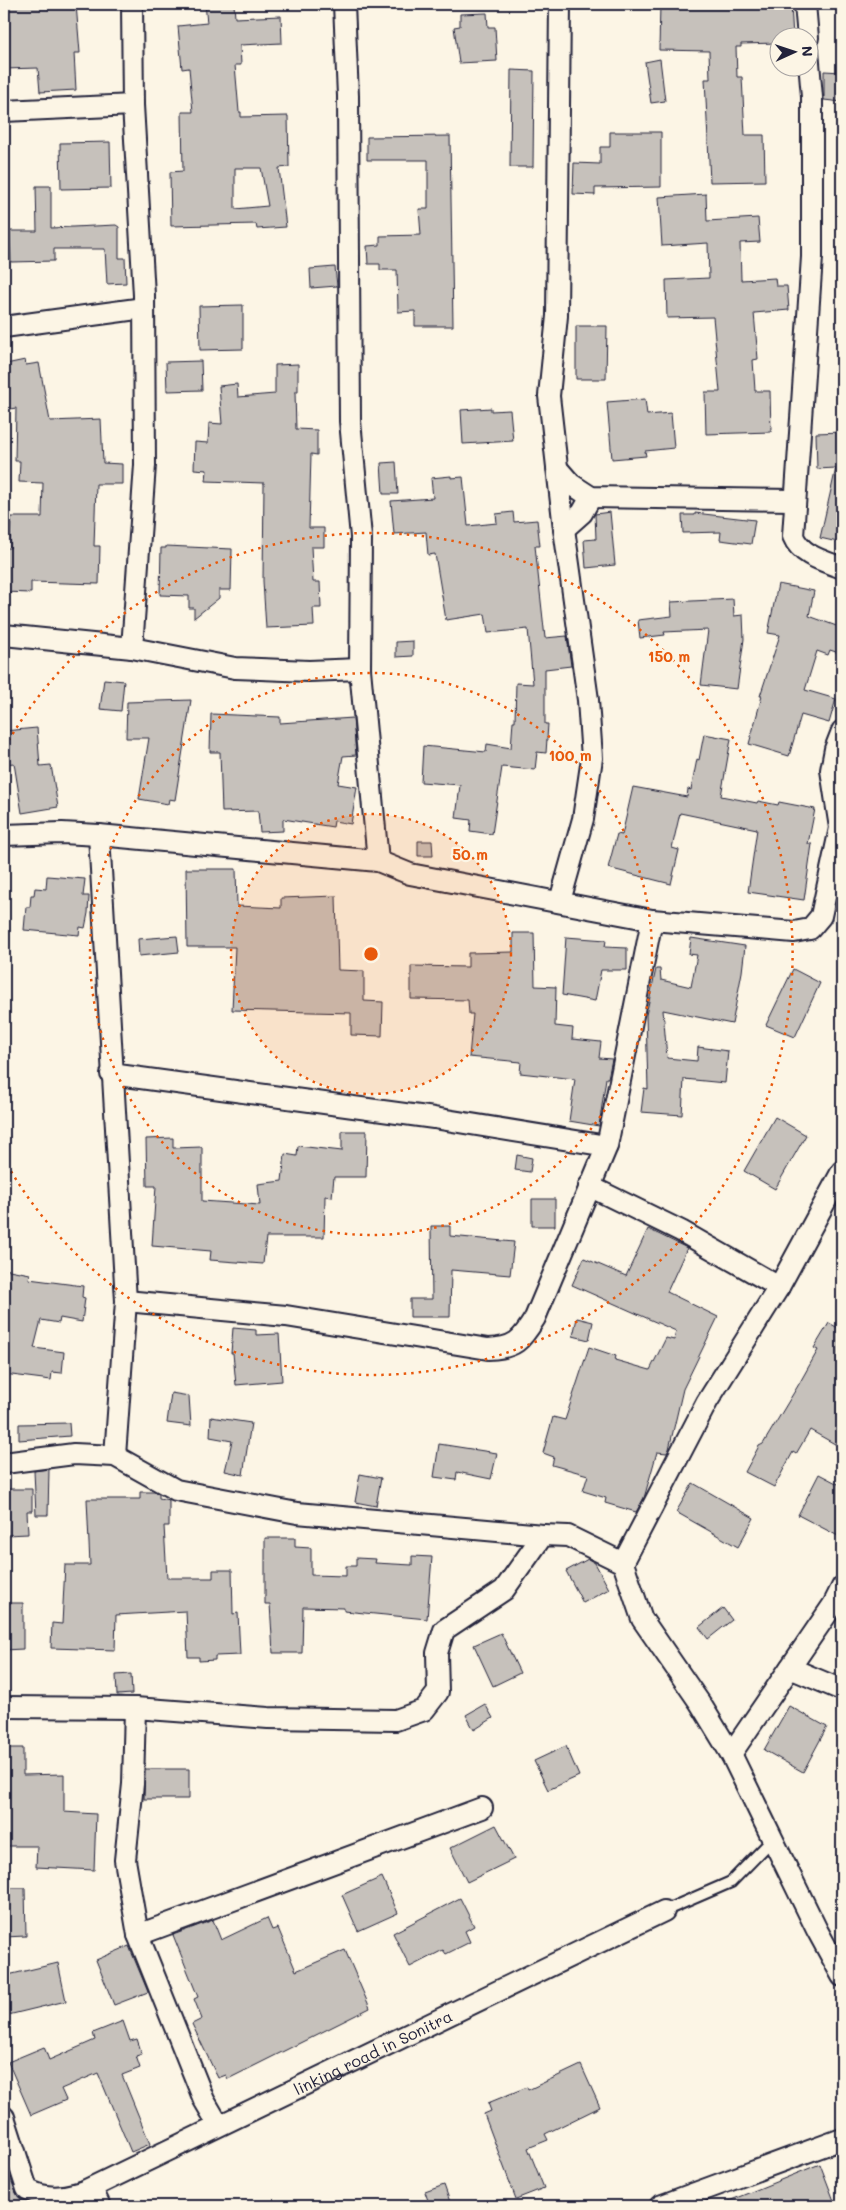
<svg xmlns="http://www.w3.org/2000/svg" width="846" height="2210" viewBox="0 0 846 2210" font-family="Mali,sans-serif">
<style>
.building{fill:#c6c1bb;stroke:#22223b;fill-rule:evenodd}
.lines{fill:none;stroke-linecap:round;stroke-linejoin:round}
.service-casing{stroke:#22223b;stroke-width:14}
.minor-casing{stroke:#22223b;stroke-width:24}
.service{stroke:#fcf5e5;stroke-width:10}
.minor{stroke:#fcf5e5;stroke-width:20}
.ring{fill:none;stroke:#e8590c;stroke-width:2.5;stroke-dasharray:2.5 5}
.labels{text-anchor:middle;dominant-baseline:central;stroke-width:4.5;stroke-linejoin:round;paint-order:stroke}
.street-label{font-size:16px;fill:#22223b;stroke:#fcf5e5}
.centre{fill:#e8590c;stroke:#fcf5e5;stroke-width:2.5}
.ring-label{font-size:15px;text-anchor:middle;font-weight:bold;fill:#e8590c;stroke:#fcf5e5;stroke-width:4.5;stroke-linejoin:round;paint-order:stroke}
</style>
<rect width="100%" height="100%" fill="#fcf5e5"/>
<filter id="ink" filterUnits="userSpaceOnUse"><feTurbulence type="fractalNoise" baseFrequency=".02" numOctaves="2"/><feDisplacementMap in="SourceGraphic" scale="10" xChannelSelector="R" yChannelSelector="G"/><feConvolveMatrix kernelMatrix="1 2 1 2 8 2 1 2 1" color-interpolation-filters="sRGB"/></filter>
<g filter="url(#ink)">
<!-- building -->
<path class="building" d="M4,4H76L80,53H74L76,90L40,92L38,68L4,69Z
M205,4H234L235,18L281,16L282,43L240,45L241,65H235L239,112H241V117L288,116L289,167L279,168L286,227L257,229L256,224L171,226L170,172L183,171L182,112H193L189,68L182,69L178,26L207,23ZM235,168H261L268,206L235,209Z
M660,4H730V7L791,4L793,38H778V43L741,44V47H736L737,77H742L745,135H764L765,181L710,182L705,79H710L709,51L659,50Z
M487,13L488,27H495L497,61L459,63L454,27L460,26V14Z
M660,59L665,101L651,103L645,62Z
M511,70L534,71L533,167H510Z
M824,71L842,72V102L824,100Z
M610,132H661V187L595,188V195L573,194L574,163L600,164V147H610Z
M450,136L453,326H415V311L398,312L397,270H380V264H368L367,246L380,245V236L421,235L419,209H428V160H367V137Z
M110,142L111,188L61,189L60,143Z
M36,186H51V228L116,225L119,227V258H125L126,283L107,284L105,249H54V261L11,262L10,231H37Z
M706,194L707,221L758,218L760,242L740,243L741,280L775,278L776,286H787L789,310L754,313L758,359L753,360L755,391H770L771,432L706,434L705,392H720L713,317L667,318L666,280L709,278L708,243L662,246L659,197Z
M335,267L337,286L311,288L310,269Z
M243,305V349L200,350L199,306Z
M576,326H607L606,379H576Z
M25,360L26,365L39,363L50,421L101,419L103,463L122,464V484H96L94,546H100L99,584L31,582V593L4,592V548H10L11,517H42L43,483L19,482L20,461H15L16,408L4,410V373L8,372L6,364Z
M201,361L202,390L167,391L166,362Z
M298,364V392H295L296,429L317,430V455L311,454L309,528H324V547H311L313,582H320L321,608H313L314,626L266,628L263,581L264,483L206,481L207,470L194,469L195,442L208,443L209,423L222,424L219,386L237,384L238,397L275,394V365Z
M645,399L647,415L671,413L674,448L645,451L646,456L612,459L607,402Z
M491,408V411L510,410L513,441L463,444L461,410Z
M842,432V543L820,538L836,468L817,469L816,433Z
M396,462L398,494H383L381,463Z
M451,476V478L463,477L468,526L497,523L496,514L513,512L514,522L537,520L540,546H535L545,638L567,636L571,666L545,669V724H548L546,753L537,752L535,770L502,767L492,834L470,831L471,820L456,818L460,785L421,782L423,746L486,752L487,744L511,748L513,721H515L516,683L533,684L528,629L488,633L485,614L446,620L435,554L428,555L426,532L394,534L391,501L433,498L431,478Z
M610,512L615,565L586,568L584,540L596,539L595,514Z
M695,513L755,520L751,544L720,540L721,532L683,533L682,515H695Z
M166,546L232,549L231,590H219V598L194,618V608H189V596L160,595L161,548H166Z
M778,584L814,591L809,616L842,628V654L830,650L828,655L817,651L805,690L836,699L829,723L801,715L789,756L749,744L762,696H760L780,635L768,633Z
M733,599L734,616L743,615L744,639L737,689L701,685L708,630L664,632L665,635L640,638L638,620L672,616L671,602Z
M413,641V656L396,657V642Z
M104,679L124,681L121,711L100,709Z
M191,700L175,800L169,799L168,804L139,799L149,738H126L127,702Z
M211,714L280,717V723L353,718L356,755L343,756L338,784L357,787L351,824L334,821L333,827L283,819V831L260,832L258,811L222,812L220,752H210Z
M37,728L40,766L51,765L58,807L22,813L14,763L4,764V731Z
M704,734L731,739L721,796L757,803L758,801L778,805L779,802L815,809L808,844H812L804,900L748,892L757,829L680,813L672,848L679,850L671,884L608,868L617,834L622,835L633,787L687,797L688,789L691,790L697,759L699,760Z
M418,841H432L433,856H418Z
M186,869H236L237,906L281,908V898L336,896L338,970L364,971V1001L383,1002L382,1036L351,1035V1013L232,1010L235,947H187Z
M47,876L85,879L83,896H89L88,913L85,928L80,927L79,935L24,930L26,907H30L31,895H34L35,888L46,889Z
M513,933H534L535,986L556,987L555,1026L573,1028L572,1039L601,1042L599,1058L612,1059L608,1078H606L599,1126L569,1121L575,1079L520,1073L521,1062L469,1057L473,1014H469L468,1000L411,999V966L468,967V953L513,952Z
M177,936L179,952L139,956L138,939Z
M566,937L606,940L605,947L627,948V970H601L595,1001L562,995Z
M691,938L745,946L742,972L732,1024L663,1010L667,1058L697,1061L698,1047L728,1051L725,1083L684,1079L682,1115L641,1112L644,1088L648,1089L646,1015L656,969H660L661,980L691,987L697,955L689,954Z
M793,969L820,983L795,1037L766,1025Z
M775,1117L806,1135L775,1189L744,1171Z
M342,1131H367L366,1177H334L332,1197L325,1196L324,1237H266L263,1264L210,1260L211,1251L152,1246L156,1186H147L146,1139L173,1138V1148L202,1147V1201L260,1205L258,1184L282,1181L285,1154L297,1156L298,1146L342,1151Z
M517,1155L532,1158L530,1172L515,1170Z
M532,1199H555V1226H532Z
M431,1226H450V1236L514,1242L510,1275L451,1270L450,1317H410V1299H432Z
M648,1229L687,1248L667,1292L718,1317L683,1389L669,1449L667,1453L657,1452L644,1498L636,1512L605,1503L606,1498L583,1491L588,1475L552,1465L554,1457L543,1453L553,1417L565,1420L589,1347L616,1356L615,1360L650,1370L666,1338L674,1340L676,1331L572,1285L584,1258L626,1276Z
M4,1269L30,1274L29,1279L83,1286L82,1297L85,1298L82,1322L60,1318L59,1323L41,1320L34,1348L64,1352L62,1373L52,1372L51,1380L4,1374Z
M577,1318L593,1322L589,1340L573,1336Z
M829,1323L842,1330V1448L810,1430L796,1454L793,1452L774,1487L745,1472L759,1446L763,1444L799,1384L818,1350L814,1348Z
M233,1328L256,1330V1335L279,1334L282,1381L236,1385L233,1353H231Z
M171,1393L189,1396L191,1426L167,1423Z
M211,1417L251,1423L243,1475L225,1471L232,1441L210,1437Z
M69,1423L70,1436L19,1440V1424Z
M439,1444L497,1453L491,1479L457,1472L456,1480L434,1477Z
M49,1469L48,1515H36L34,1471Z
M360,1474L381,1478L376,1506L355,1502Z
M819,1474L842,1486V1538L798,1515Z
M693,1483L754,1518L738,1547L676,1512Z
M4,1489H32V1511H27L28,1534L7,1535Z
M140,1492H155L159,1494V1498L169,1500V1526H164L167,1578H213V1570H232L233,1614L238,1613L240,1655L215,1656V1660L199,1661V1657H188L186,1611L116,1615L115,1650L51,1648L52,1623L62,1624L65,1565H90L87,1499H140Z
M265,1538H295V1547L311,1548V1575L346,1576V1566H356V1558L376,1559L375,1563L412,1565V1556L432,1557L427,1619L344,1611V1608L303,1607L302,1653H273L270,1604H265Z
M588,1559L595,1563L609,1589L583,1603L566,1571Z
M4,1603H23V1649L4,1650Z
M723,1608L732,1620L708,1639L699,1627Z
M501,1633L520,1673L493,1686L474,1645Z
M131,1674L132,1694L117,1695L116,1675Z
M485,1704L493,1718L474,1730L466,1715Z
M789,1706L827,1727L803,1772L764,1750Z
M566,1746L579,1776L548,1790L534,1761Z
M4,1748H23V1775L64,1774V1812L96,1814L94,1870L36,1867L37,1846H4Z
M145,1769H189V1799H144Z
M496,1825L514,1859L467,1882L450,1848Z
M382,1877L398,1913L358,1931L342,1895Z
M4,1888H25L26,1936L4,1937Z
M460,1898L474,1926L465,1931L470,1942L446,1954L443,1950L410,1967L393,1933Z
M267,1918L272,1930L278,1928L296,1971L345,1950L370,2008L228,2079L226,2075L218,2078L192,2024L202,2019L194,1999L198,1997L173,1935L213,1920L221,1940Z
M129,1946L148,1992L114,2005L96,1960Z
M58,1963L66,2001L4,2016V1976Z
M123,2021L130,2041L137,2039L142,2054L136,2056L140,2068L122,2075L150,2144L131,2152L98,2073L61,2089L66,2100L31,2115L8,2062L44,2047L49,2060L95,2040L93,2033Z
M581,2065L600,2107L545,2134L548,2140L528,2148L544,2188L516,2199L484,2114L491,2111L488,2103L527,2087L528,2090Z
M4,2161L16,2193L26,2206H4Z
M820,2164L836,2206H719V2205Z
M444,2185L450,2202L430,2206L425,2192Z"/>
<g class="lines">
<defs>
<path id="service" d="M664,1911L731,1882L773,1839"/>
<g id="minor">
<path d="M132,4L133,105L144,295L145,465L132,648"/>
<path d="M344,4L348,96L350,421L361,537L360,669L378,861"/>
<path d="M560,4L557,316L549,396L564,529L588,700L592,758L583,819L560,901"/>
<path d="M805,4L808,38"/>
<path d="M808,51L812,97V257L793,536C801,556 824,561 842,568"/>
<path d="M4,111L133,105"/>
<path d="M4,327L144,308"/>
<path d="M557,468L571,484L591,497L794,500"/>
<path d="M564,529L582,513L591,497"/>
<path d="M4,635L132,648L235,668L309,671L360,669"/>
<path d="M4,835L62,833L99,835L378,861L410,874L652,920L794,932L810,929L821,916L840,828L831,770L835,749L842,731"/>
<path d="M99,835L126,1301L115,1456"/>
<path d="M111,1074L434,1118L607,1146"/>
<path d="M589,1186L681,1231L779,1287"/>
<path d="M126,1301L286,1316L488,1349C515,1348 521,1341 535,1318L607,1146L652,920"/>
<path d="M4,1463L74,1454L115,1456L176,1490L297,1513L543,1535"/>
<path d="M623,1563L707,1402L779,1287L842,1171"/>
<path d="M790,1668L842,1690"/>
<path d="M4,1707L135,1708L268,1718L396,1720L424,1710L438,1692L437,1653L444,1630L504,1590L543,1535L568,1536L623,1563L642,1619L700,1703L731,1754L817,1930L842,1976"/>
<path d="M135,1708L133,1784L125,1860L138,1935L204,2100L218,2124"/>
<path d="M731,1754L833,1605L842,1587"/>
<path d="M138,1935L482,1808"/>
<path d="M4,2117L27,2189C49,2202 69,2196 92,2189L100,2206"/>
<path id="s1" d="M80,2193L664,1911"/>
<path d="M660,2206L842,2139"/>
</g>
</defs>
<!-- service casing -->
<use href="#service" class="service-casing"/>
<!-- minor casing -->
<use href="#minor" class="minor-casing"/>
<!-- service -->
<use href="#service" class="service"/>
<!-- minor -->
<use href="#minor" class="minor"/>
</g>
</g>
<!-- distance rings -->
<circle cx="371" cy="954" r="140" fill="#e8590c" fill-opacity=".12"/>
<g class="ring">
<circle cx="371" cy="954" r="140"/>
<circle cx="371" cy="954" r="281"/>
<path d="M5 747A421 421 0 1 1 5 1161"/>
</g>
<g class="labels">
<!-- street labels -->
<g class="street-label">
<text stroke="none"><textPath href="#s1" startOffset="325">linking road in Sonitra</textPath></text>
</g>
</g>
<circle cx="371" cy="954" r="8" class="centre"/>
<g class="ring-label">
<text x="669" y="662">150 m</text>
<text x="570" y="761">100 m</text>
<text x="470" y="860">50 m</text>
</g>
<!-- margin -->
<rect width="846" height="2210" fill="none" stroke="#fcf5e5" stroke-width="20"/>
<rect x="10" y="10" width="826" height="2190" fill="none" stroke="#22223b" stroke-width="2" filter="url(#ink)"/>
<!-- north arrow -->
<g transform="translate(794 52) rotate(87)"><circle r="24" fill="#fcf5e5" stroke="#a5a1a1"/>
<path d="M0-4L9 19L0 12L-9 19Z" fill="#22223b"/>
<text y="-8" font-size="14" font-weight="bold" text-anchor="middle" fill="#22223b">N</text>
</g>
</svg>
